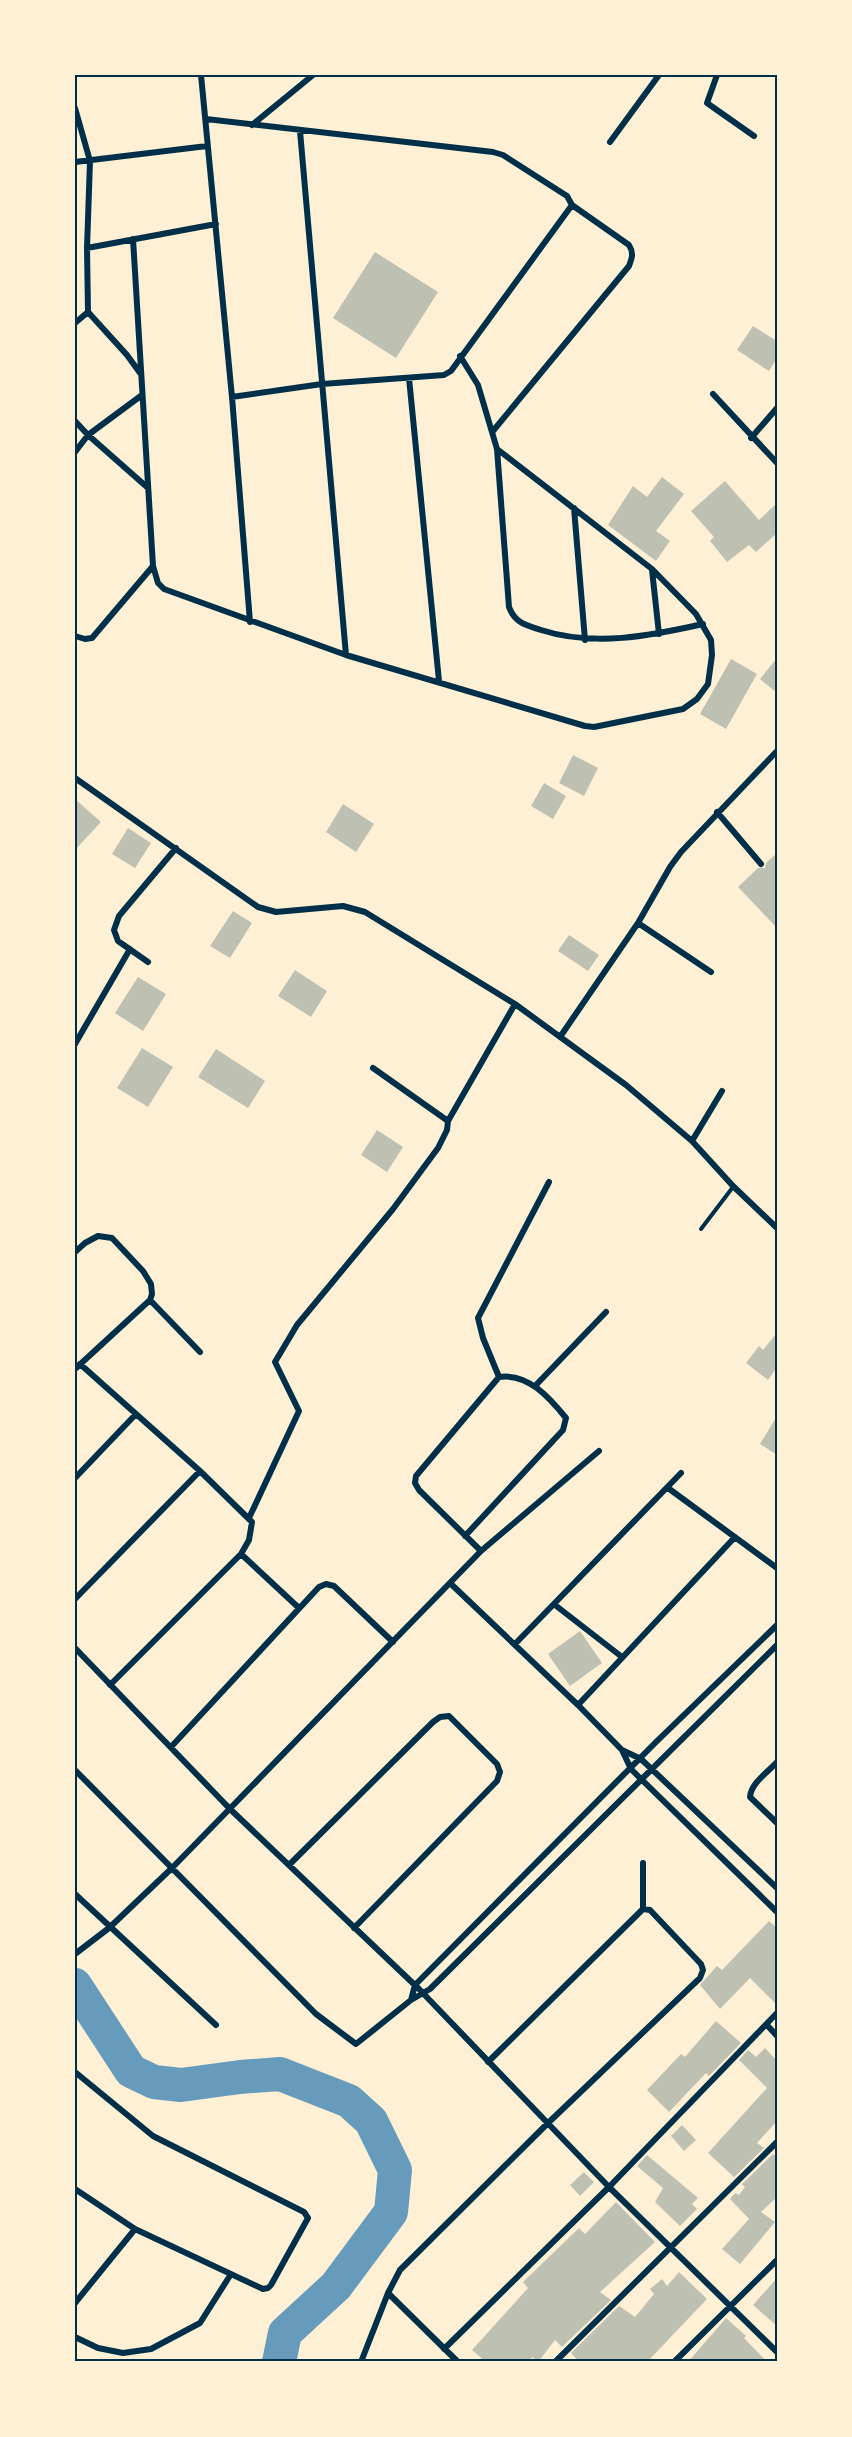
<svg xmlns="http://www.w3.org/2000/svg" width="852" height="2437" viewBox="0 0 852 2437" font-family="'Alegreya Sans',sans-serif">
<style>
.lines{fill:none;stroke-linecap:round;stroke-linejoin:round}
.river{stroke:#669bbc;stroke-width:34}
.building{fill:#bec0b2}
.service{stroke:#003049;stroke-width:4}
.minor{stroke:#003049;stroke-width:6}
.neatline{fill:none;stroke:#003049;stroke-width:2}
</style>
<rect width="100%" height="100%" fill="#fdf0d5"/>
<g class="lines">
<!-- river -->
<path class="river" d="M75,1985L131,2071L154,2082L181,2085L240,2077L280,2074L349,2101L371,2121L395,2170L391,2212L336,2286L285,2333L279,2362"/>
</g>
<!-- building -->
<path class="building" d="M375,252L438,292L396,358L333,318Z
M753,326L777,341V358L769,371L737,350Z
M662,477L684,494L656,531L670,541L656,561L608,525L633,486L647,497Z
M725,481L759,520L777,503V533L756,552L749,545L727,562L710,541L714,537L691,511Z
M777,658V693L760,679Z
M731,659L757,674L726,729L700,714Z
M573,755L598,768L584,796L559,783Z
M544,783L566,796L553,819L531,806Z
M75,799L101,822L75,850Z
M343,804L374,824L356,852L326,832Z
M128,828L151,843L135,868L112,854Z
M777,853V928L738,887L758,868H765L766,863Z
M233,911L252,923L230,958L210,946Z
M569,935L599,955L588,971L558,951Z
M295,970L327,991L311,1017L278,996Z
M138,977L166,994L143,1031L115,1013Z
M142,1048L173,1067L148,1107L117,1088Z
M216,1049L265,1081L248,1108L198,1077Z
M377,1130L403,1147L387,1172L361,1155Z
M777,1333V1367L768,1380L746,1363L759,1346L763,1350Z
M777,1416V1455L760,1444Z
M580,1631L602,1663L570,1686L548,1654Z
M769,1921L777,1928V2005L750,1978L720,2009L700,1985L717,1966L722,1970Z
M716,2021L741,2043L709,2076L706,2073L669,2112L647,2090L681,2054L685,2057Z
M765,2048L777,2061V2121L757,2143L764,2148L734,2177L708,2153L767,2088L739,2060L748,2050L756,2057Z
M682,2125L696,2140L684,2151L671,2136Z
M773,2154L777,2157V2197L761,2212L775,2222L740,2264L722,2249L749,2219L730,2199L735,2193L739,2195L745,2187L742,2184Z
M647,2155L698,2198L692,2204L697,2209L680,2226L655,2202L663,2188L637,2166Z
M584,2172L594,2182L580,2196L570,2185Z
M616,2202L655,2242L600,2292L611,2300L564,2345L562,2347L555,2340L538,2362L533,2357L527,2362H486L472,2350L528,2288L523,2282L579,2228L585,2234Z
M679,2272L707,2299L647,2362H579L571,2353L619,2306L635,2317L654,2294L650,2289L662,2279L667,2286Z
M777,2278V2326L753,2305Z
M726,2318L746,2336L744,2338L767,2362H688Z"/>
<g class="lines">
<!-- service -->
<path class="service" d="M701,1229L733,1187"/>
<!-- minor -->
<path class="minor" d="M201,75L232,397L250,622
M717,75L707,103L754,136
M75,108L90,161L87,248L88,312L75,323
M206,119L493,152L503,155L567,196L572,205L451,371L444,375L322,384L232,397
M252,125L313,75
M300,131L346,655
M610,142L659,75
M75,162L207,146
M133,239L153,566L158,583L164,589L346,655L585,726L594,727L683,709L697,699L708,684L712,655L711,640L696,614L652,569L497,449
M87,248L216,224
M88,312L127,355L140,373
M460,356L478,385L497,449L509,607C515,623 526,625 541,630C594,647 650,636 703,624
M409,378L439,681
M713,394L777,463
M75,421L88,435L148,488
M493,431L629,266C632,258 634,253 629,245L572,205
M751,438L777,408
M75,452L88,435L142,395
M574,508L585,640
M652,570L659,634
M75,636L85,639L92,638L153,566
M75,778L258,907L276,912L343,906L365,912L515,1004L626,1085L692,1141L733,1186L777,1228
M717,812L761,864
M638,923L711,972
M148,962L118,941L114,930L119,916L176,848
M560,1037L638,923L670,867L681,852L777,751
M75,1044L130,949
M373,1068L448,1121
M692,1141L722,1091
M75,1252L85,1243L98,1236L112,1238L143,1271L151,1284L152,1294L150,1300
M150,1300L200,1352
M80,1364L200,1471L252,1522L249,1540L241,1554L110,1685
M75,1369L150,1300
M499,1377L483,1338L478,1318L549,1182
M535,1386L606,1312
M75,1478L136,1414
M668,1488L777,1568
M249,1518L299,1411L275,1362L297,1325L393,1209L438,1148L447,1130L448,1121L515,1004
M465,1536L563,1430L566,1418C549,1397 528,1373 499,1377L416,1476L415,1483L419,1490L481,1551
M241,1554L299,1608
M450,1583L578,1705L622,1750L631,1769L641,1779L777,1912
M75,1599L200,1471
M555,1605L622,1657
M515,1644L681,1473
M75,1648L230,1809L419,1989L609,2187L777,2352
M578,1705L735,1537
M171,1747L319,1587L326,1584L334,1586L393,1642
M622,1750L641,1759L777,1888
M777,1762C768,1772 751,1783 750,1797L777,1823
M75,1770L316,2014L356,2044L411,2000L430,1989L777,1645
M643,1863V1909
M289,1865L433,1722L440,1717L449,1716L497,1764L500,1772L497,1781L354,1928
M75,1894L216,2025
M75,1954L109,1928L172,1868L481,1551L599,1451
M411,2000L415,1985L656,1742L777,1625
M767,2025L777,2036
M488,2062L643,1909
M75,2072L153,2136L304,2212L308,2218L271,2285L268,2288L263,2289L135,2229L75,2189
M388,2293L458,2362
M75,2303L135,2229
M75,2337L98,2348L123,2353L151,2349L200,2323L231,2274
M444,2349L609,2187L777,2013
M361,2362L388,2293L400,2270L547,2124L700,1978L703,1970L701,1964L650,1910L643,1909
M555,2362L777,2142
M674,2362L777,2260"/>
</g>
<!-- border -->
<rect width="852" height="2437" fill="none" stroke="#fdf0d5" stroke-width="153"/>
<rect x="76" y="76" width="700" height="2284" class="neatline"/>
</svg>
